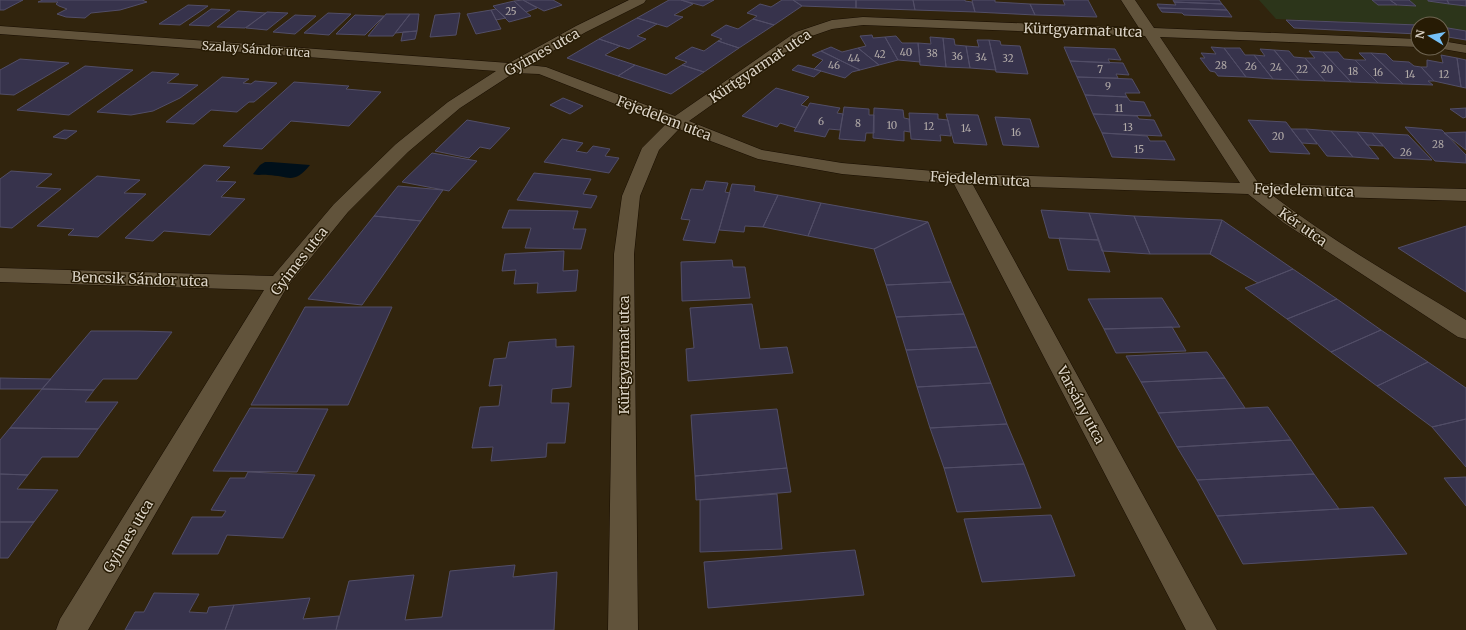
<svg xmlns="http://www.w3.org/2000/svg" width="1466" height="630" viewBox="0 0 1466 630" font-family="Merriweather,serif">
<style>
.green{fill:#2c351a}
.water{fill:#00101a}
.building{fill:#37334c;stroke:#524e67}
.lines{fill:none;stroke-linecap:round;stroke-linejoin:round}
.street-casing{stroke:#180d00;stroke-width:1}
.street{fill:#61533b;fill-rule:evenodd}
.labels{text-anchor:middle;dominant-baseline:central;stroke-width:3;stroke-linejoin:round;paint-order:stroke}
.far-number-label{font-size:10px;fill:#b2aba8}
.far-street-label{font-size:12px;fill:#dbd3c6;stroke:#271b04}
.street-label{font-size:14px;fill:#dbd3c6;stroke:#271b04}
</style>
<rect width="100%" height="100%" fill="#31240d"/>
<!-- green -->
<path class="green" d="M1259,0H1372L1378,5L1415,6L1409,0H1428L1466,6V31L1442,27V24L1418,25L1276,19Z"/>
<!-- water -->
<path class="water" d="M265,162H271L310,165C294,185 289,176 268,175C262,174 259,176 253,174L260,165Z"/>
<!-- building -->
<path class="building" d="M0,0H23L4,10H0Z
M43,0H142L147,2L120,10L91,13L85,18L66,17L57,14L67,9L59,6L56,4L58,2H38Z
M523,0L537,8L526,12L514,1Z
M523,0H553L562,5L544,11Z
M669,0H681L693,4L674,15L683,17L667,27L637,18Z
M681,0H714L703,6Z
M782,0H793L802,6L774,25L753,19L757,16L747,13L760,4L771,7Z
M793,0H856V8L802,6Z
M856,0H913L915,10L856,8Z
M913,0H965V1L972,2L975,12L915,10Z
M972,0H995V2L1030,4L1035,15L975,12Z
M1063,0H1088L1097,17L1035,15L1030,4L1065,5Z
M1173,0H1219L1222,4L1174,2Z
M1372,0H1390L1397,5H1378Z
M1390,0H1409L1416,6L1397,5Z
M1428,0H1447L1449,4L1428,1Z
M1447,0H1466V6L1449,4Z
M514,1L526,12L531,16L509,22L493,6Z
M1174,2L1222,4L1227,10L1159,8L1157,4L1176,5Z
M188,5L208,6L180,25L159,24Z
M1159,8L1227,10L1232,17L1184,15L1182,13L1162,12Z
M211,9L230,10L209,26L189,25Z
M496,9L506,18L496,20L491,10Z
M491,10L501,29L476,34L467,14Z
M238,11L266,13L245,28L217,27Z
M267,12L288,13L267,30L246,28Z
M328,13L351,14L329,35L304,33Z
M460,13L456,35L430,37L435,15Z
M386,14H410L393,36H368Z
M410,14H419L417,31L395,33Z
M295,15L316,16L295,34L273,32Z
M355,15L384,16L365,35L336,34Z
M637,18L657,24L637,36L646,39L629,49L599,39Z
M753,19L774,25L739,48L718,41L722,39L711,35L726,25L738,29Z
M1286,20L1418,25V34L1294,28Z
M1442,27L1466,31V40L1442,36Z
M417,31L415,39L401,41L403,32Z
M872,35L873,38L885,37L898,60L879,65L858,48L866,46L860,36Z
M896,36L902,43H918L920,62L898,60L885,37Z
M930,37L943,38L946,67L920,65L918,43L931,44Z
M943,38L954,39L955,45L966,46L970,68L946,67Z
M599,39L620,46L605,55L635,65L618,76L567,58Z
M977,40H989L996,70L970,68L966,46L979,47Z
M989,40L1000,41L1001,45L1020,46L1028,74L996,72Z
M718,41L739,48L704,72L682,65L687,62L675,58L692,47L704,51Z
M831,47L842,52L858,48L879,65L860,70L821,51Z
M1064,47L1115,49L1121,60L1108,59L1110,63L1070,61Z
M1211,47L1224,48L1246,77L1218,76L1215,72L1210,71L1200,58H1205L1201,53L1216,54Z
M1224,48H1240L1245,55H1254L1273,79L1246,77Z
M1260,49L1274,50L1299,80L1273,79L1254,55L1265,56Z
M1274,50L1289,51L1294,57L1305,58L1325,81L1299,80Z
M821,51L860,70L852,72L845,78L814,69L823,60L812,55Z
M1309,51L1323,52L1351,82L1325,81L1305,58H1315Z
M1323,52H1338L1344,59L1355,60L1378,83L1351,82Z
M1359,53H1371L1403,84L1378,83L1355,60H1366Z
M1371,53L1386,54L1393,61L1409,62L1414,66L1421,67L1434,81H1428L1433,85L1403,84Z
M1441,55L1457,58L1461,87L1434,81L1421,67H1427V60L1443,63Z
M1457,58L1466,60V88L1461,87Z
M20,59L69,63L14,95L0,94V70Z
M1070,61L1123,63L1129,75L1116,74L1118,78L1077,77Z
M635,65L666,75L682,65L704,72L671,94L618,76Z
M798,65L814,69L821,71L814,77L792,70Z
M85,66L133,70L69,115L17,110Z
M152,72L179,74L167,83L198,85L180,98L153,111L131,115L97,112Z
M222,77L249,79L243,83L251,84L255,81L277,83L254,102H249L237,112L211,110L194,124L166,122Z
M1077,77L1132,79L1140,93H1125L1127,97L1085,95Z
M294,82L349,86L346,89L381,92L349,126L291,121L262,149L223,146Z
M776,88L809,97L801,105L807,107L796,128L780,123L777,127L742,116Z
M1085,95L1127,97L1130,101L1144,102L1151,116L1093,114Z
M563,98L583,106L570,114L550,105Z
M810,103L840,108L837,113L843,114L840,130L829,129L825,137L794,131Z
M844,107L869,109V115H874V133H866L865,141L839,139Z
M874,108L903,110L904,118L909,119L910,132L904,131V141L873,138Z
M1466,108V117L1463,118L1450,109Z
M909,113L938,114V119L948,120L951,136L940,135L941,141L911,139Z
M946,114L978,115L987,145L954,143Z
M1093,114L1137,116L1139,119L1154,120L1162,136L1102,133Z
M995,117L1030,119L1039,147L1003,145Z
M467,120L510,128L490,149L480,147L469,158L435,151Z
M1248,120L1286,122L1310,154L1270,152Z
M1405,127L1442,130L1466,155V163L1435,161Z
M1291,129H1306L1317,144L1302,143Z
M1306,129L1331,131L1353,157L1327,156Z
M64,130L77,131L66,139L53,137Z
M1331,131L1357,132L1379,159L1353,157Z
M1357,132L1372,133L1383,146L1367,145Z
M1466,132V150L1444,133Z
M1102,133L1147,136L1150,141H1165L1175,160L1112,157Z
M1372,133L1408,135L1432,160L1394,158Z
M562,139L583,143L576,151L587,153L593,146L610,149L605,156L619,158L609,173L544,162Z
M432,153L477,161L449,191L402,182Z
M204,165L230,167L216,181L236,182L221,197L245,199L210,235L164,231L153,241L125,238Z
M11,171L52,174L36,187L61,189L12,228L0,227V179Z
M534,173L591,179L583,194L597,196L591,208L517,200Z
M97,176L140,180L124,193L146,194L98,237L68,235L74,229L37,226Z
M706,181L728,183L725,192L730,193L715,243L683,240L690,220L681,219L691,189L703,190Z
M732,184L755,186L754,191L778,195L763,227L745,226L744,232L719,230Z
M398,186L443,190L421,221L374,216Z
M778,195L821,203L808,236L763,227Z
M821,203L928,222L874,249L808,236Z
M509,210L578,211L573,229H586L581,249L525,248L531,228H502Z
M1041,210L1089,213L1099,240L1049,238Z
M1089,213L1134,216L1150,254L1102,251Z
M374,216L421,221L362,305L308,299Z
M1134,216L1222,220L1210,254H1150Z
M1222,220L1293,269L1258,283L1210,254Z
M928,222L951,282L886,285L874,249Z
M1466,226V292L1398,248Z
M1059,238L1099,240L1110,272L1068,270Z
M564,251L563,271L578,270L576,291L537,293L538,283L514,284L516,270L502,271L505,254Z
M732,260L733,267H745L750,298L682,301L681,262Z
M1293,269L1337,299L1287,319L1245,288Z
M951,282L964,314L896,317L886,285Z
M1162,298L1180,327L1104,329L1088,299Z
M1337,299L1381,330L1331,352L1287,319Z
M752,304L760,349L787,347L793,373L688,381L686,349L694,348L690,308Z
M305,307H392L348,405H251Z
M964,314L977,347L906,350L896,317Z
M1172,327L1186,351L1116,353L1104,329Z
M1381,330L1428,362L1377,386L1331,352Z
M91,331H139L172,332L137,379H103L94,390L42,389Z
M556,339V347L574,346L571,387L552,389L551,403H569L565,443H547L546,457L491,461L493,447L472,448L480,407L499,406L502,385L489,386L494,359L506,358L509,342Z
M977,347L991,383L917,387L906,350Z
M1207,352L1225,378L1141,382L1126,356Z
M1428,362L1466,388V419L1432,427L1377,386Z
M0,378L51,379L42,389H0Z
M1225,378L1245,408L1158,413L1141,382Z
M991,383L1007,424L930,428L917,387Z
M42,389L94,390L85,402H118L98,429L10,428Z
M1268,407L1291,440L1177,447L1158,413Z
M250,408L328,409L297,472L213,471Z
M777,409L787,468L695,476L691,415Z
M1466,419V467L1432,427Z
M1007,424L1024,464L944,468L930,428Z
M10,428L98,429L78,457H42L28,475L0,474V440Z
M1291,440L1314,474L1197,480L1177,447Z
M1024,464L1041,508L957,512L944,468Z
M787,468L791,492L696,500L695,476Z
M248,472L315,475L283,538L227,535L218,554H172L192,517H222L226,511L211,510L230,478H245Z
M0,474L28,475L17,489L58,490L34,522H0Z
M1314,474L1339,509L1217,516L1197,480Z
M1466,477V506L1444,478Z
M777,494L782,549L700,552V500Z
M1373,507L1407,554L1243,564L1217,516Z
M1051,515L1075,576L982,582L964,519Z
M0,522H34L8,558H0Z
M855,550L864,595L708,608L704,562Z
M515,565L513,577L557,572L554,630H336L349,581L414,575L405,620L442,617L450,571Z
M154,593L199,594L189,612L207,613L209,607L234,605L225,630H125L135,612H144Z
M310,598L303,619L339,616L336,630H225L234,605Z"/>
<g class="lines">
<defs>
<path id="street" d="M629,0H646L644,3L586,32L528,65L546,67L675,116L796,32L832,20L863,17L1139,28L1121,0H1135L1154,28L1418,39V47L1160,37L1259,184L1466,189V201L1272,195C1333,242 1401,280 1466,320V339L1458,337L1284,223L1248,194L973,185L1217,630H1186L954,184L842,174L758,159L679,129L659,150L640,196L634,254L638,630H608L614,254L622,196L642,148L666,124L539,74L514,73L460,108L408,152L348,212L287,287L88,630H56L60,619L264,290L0,282V268L273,276L334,204L396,144L448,102L496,71L0,34V26L509,63L576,26ZM863,25L1145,36L1240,183L968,174L842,163L762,150L689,121L806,38L832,29Z
M1442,41L1466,45V53L1437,48H1442Z"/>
</defs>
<!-- street casing -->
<use href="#street" class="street-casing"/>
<!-- street -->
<use href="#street" class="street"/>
</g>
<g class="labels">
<!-- far-number labels -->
<g class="far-number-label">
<text x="511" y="11">25</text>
<text x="906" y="52">40</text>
<text x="932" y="53">38</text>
<text x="880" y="54">42</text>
<text x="957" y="56">36</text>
<text x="981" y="57">34</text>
<text x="854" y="58">44</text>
<text x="1008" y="58">32</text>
<text x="834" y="65">46</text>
<text x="1221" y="65">28</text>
<text x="1251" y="66">26</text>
<text x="1276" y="67">24</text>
<text x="1100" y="69">7</text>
<text x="1302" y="69">22</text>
<text x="1327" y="69">20</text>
<text x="1353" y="71">18</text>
<text x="1378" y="72">16</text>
<text x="1410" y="74">14</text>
<text x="1444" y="74">12</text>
<text x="1108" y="86">9</text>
<text x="1119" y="108">11</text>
<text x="821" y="121">6</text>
<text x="858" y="123">8</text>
<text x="892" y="125">10</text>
<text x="929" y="126">12</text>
<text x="1128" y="127">13</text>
<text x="966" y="128">14</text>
<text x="1016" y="132">16</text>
<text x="1278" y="136">20</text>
<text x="1438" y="144">28</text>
<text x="1139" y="149">15</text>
<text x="1406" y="152">26</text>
</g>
<!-- far-street labels -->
<g class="far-street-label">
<text transform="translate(256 49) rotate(4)">Szalay Sándor utca</text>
</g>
<!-- street labels -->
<g class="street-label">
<text transform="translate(1083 30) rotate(2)">Kürtgyarmat utca</text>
<text transform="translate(542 52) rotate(-29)">Gyimes utca</text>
<text transform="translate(760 66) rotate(-34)">Kürtgyarmat utca</text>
<text transform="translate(664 118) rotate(21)">Fejedelem utca</text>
<text transform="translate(980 179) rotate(3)">Fejedelem utca</text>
<text transform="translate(1304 190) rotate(2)">Fejedelem utca</text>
<text transform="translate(1303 227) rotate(35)">Kér utca</text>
<text transform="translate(299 261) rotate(-52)">Gyimes utca</text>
<text transform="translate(140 279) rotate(2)">Bencsik Sándor utca</text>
<text transform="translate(624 355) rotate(-90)">Kürtgyarmat utca</text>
<text transform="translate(1081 405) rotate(62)">Varsány utca</text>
<text transform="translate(128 536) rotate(-59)">Gyimes utca</text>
</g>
</g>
<!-- north arrow -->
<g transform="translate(1430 36) rotate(280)"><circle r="19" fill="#271b04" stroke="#6f6552"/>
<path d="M0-3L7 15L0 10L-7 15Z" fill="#75c0f6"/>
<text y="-6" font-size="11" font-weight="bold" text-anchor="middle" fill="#dbd3c6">N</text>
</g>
</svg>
